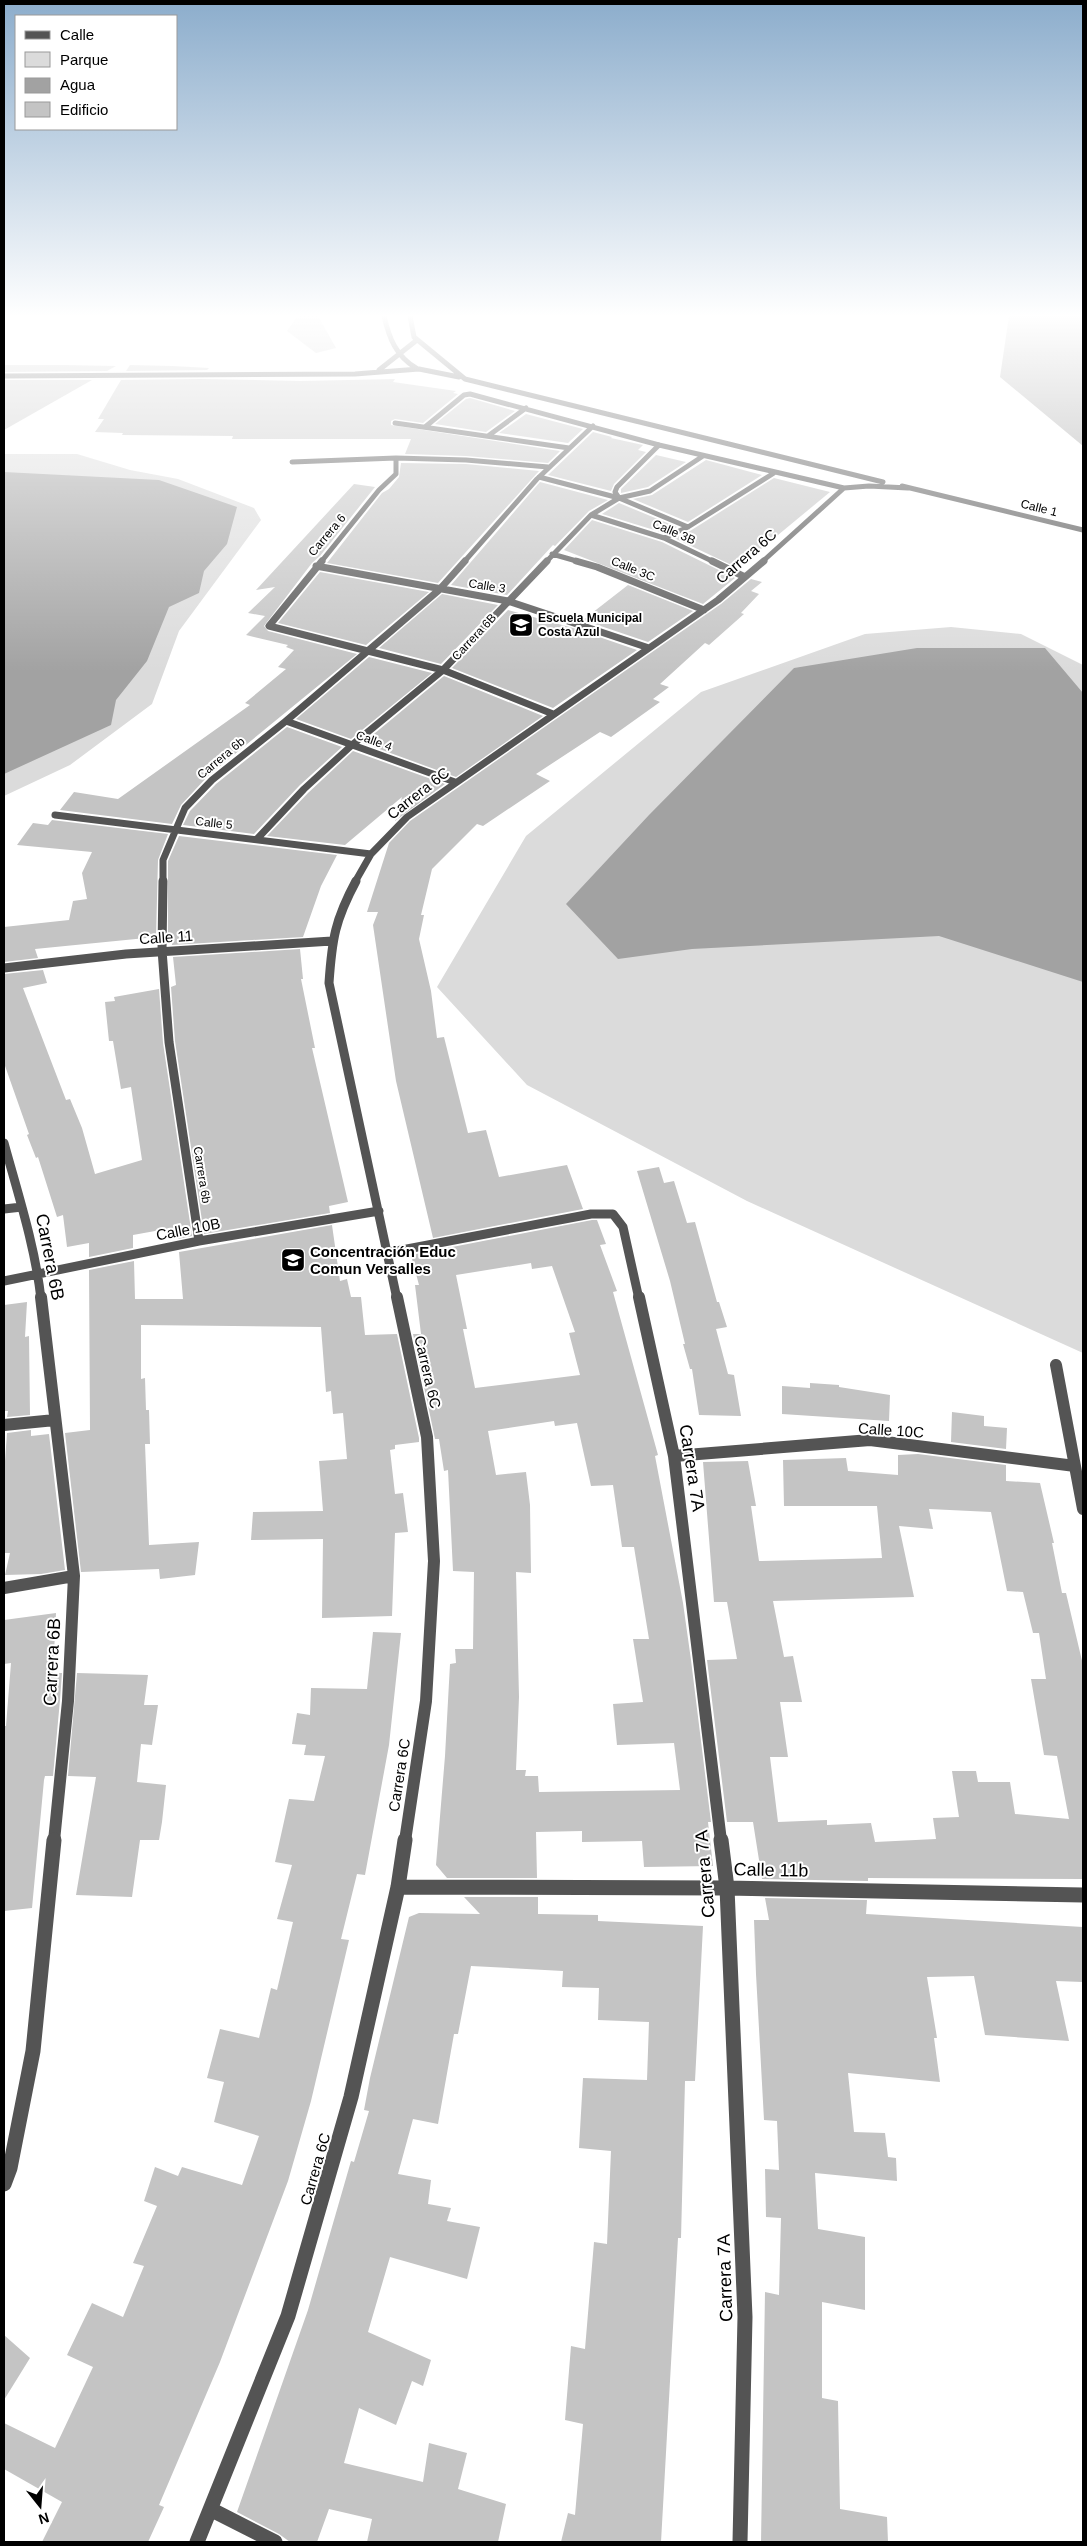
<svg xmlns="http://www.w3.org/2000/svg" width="1087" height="2546" viewBox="0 0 1087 2546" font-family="Arial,sans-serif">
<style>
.green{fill:#dbdbdb}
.water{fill:#a2a2a2}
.building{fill:#c4c4c4;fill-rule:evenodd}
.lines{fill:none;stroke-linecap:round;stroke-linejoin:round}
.street-far4{stroke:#545454;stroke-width:5}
.street-far3{stroke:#545454;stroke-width:7}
.street-far2{stroke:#545454;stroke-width:9}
.street-far1{stroke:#545454;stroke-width:12}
.street{stroke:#545454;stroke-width:15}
.labels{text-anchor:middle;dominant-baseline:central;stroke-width:4;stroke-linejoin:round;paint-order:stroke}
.far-street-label{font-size:12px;fill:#000;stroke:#fff}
.far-poi-label{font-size:12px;font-weight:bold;fill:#000;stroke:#fff;text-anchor:start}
.street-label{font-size:15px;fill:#000;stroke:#fff}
.poi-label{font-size:15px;font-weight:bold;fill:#000;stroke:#fff;text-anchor:start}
.near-street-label{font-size:18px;fill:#000;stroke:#fff}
</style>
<rect width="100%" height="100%" fill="#fff"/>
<!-- green -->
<path class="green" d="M4,454H77L130,470L178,479L254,508L261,520L179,631L152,704L70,765L4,796Z
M951,627L1021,634L1083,665V1353L747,1201L527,1085L437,987L526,836L701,692L865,634Z"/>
<!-- water -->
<path class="water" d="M1009,316H1083V446L1000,377Z
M4,472L159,480L237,507L227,544L204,571L199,593L169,607L147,661L116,700L111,725L4,774Z
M917,648H1045L1083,693V982L939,936L692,949L618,959L566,904L649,815L794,668Z"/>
<!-- building -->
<path class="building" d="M298,316H318L336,348L316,353L287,331Z
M4,365H64L116,366L107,371L4,372Z
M130,365L173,366L209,368L207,370L126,371Z
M200,379L301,381L395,379L393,382L456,391L453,393L458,394L423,423L395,419L391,421V425L560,451L548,463L466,456L405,454L411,439H232L233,436L122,435L123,433L95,432L104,419H98L121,380Z
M4,380H92L4,430Z
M470,398L515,411L486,432L435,424L466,399Z
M526,414L583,429L568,443L499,433Z
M593,432L612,437L611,438L643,445L638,450L646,452L614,484L611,491L548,475Z
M656,455L686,462L648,487L621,493V489Z
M706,460L762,475L688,522L633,499L652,495Z
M401,463L466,464L539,471L438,583L327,563L382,493L389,489L399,477Z
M774,478L830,492L738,568L674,538L690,531Z
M540,482L608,500L589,511L555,546L553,545L507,595L451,585Z
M354,484L375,487L320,556L312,563L264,626L268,631L357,654L208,776L181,805L172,824L60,810L74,792L118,799L250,705L245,703L286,669L278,667L294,650L286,647L288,645L246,635L265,616L248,613L275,587L256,590Z
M619,503L677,527L664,533L602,514Z
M592,520L662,542L735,578L703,604L564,550Z
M320,572L429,592L366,645L278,623Z
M751,579L762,582L751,591L759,594L741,613L744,614L709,645L705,643L660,684L669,687L653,699L660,702L611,737L600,732L536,774L550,781L483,826L477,824L432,869L421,915H424L419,939L431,991L437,1038L444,1037L468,1133L486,1130L499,1177L567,1165L583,1209L433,1238L396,1081L373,925L378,912H367L389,843L410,821L721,604Z
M628,585L693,611L648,642L583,620Z
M442,594L498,605L441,664L379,648Z
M508,610L573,628L637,650L553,708L452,668Z
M369,657L432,673L351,739L296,719Z
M444,676L543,716L456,777L363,743Z
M287,727L342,747L300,785L254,834L183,825L190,811L216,784Z
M353,751L445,784L395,821L402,797L345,845L267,836L308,793Z
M52,820L168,834L158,860L156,937L35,949L38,958L4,962V927L69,920L73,901L87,899L82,873L92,852L17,845L33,823L48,825Z
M179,836L337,855L321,886L303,937L172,945L171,937H168V861Z
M300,949L303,979H301L315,1048H312L348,1202L329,1206L330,1213L204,1234L175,1041L171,987L176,985L173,957Z
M43,970L47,983L23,988L66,1100L70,1099L82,1128L95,1174L142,1160L131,1087L121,1089L113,1041H109L105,1002L115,1001L114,997L159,989L163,1043L192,1236L178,1239L177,1227L133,1235V1248L89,1257V1243L67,1247L63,1215L57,1217L38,1157L36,1158L27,1135L29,1134L4,1063V974Z
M659,1167L664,1183L674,1181L687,1223L695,1222L717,1302H719L727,1327L716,1329L728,1374L734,1375L741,1416L699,1415L692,1369H690L683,1344H685L670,1281L637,1171Z
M592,1220H597L606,1244L600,1245L617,1291L613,1292L658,1455L655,1456L683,1603L691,1660L711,1822H708L713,1866L644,1867L642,1841L582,1842V1831L536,1832L537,1878H447L436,1865L445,1756L450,1664L456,1663L455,1649H473L474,1572L453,1571L448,1470L444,1471L439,1439H435L413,1334H421L415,1285H419L411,1255ZM531,1263L532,1269L552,1266L575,1332L569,1333L580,1375L475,1388L463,1329H467L456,1275ZM554,1421L555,1426L577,1423L591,1486L613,1485L622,1547H634L649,1639H633L643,1702L613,1704L617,1745L674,1743L680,1790L539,1792L538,1776H525L526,1770H516L519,1697L516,1572L531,1573L530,1505L526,1472L496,1475L488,1431Z
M332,1225L340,1281L347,1279L351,1297H361L365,1335L397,1334L419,1438V1442L395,1445V1449L390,1450L395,1494L403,1493L408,1532L395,1533L392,1616L322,1618L323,1539L251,1540L253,1512L323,1511L319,1461L347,1459L343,1413L333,1414L331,1391L326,1392L321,1327L141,1325V1379L145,1378L146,1410H149L150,1444H145L149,1545L199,1542L195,1575L160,1579L159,1569L81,1572L65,1433L90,1430L89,1270L134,1261L135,1299H183L179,1252Z
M27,1302L25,1337L29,1336L30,1415L7,1417L8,1411H4V1305Z
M810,1383L839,1385V1387L890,1395L889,1421L782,1414V1386L810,1388Z
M952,1412L984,1416V1426L1007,1428L1006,1449L951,1442Z
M31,1430V1436L49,1434L65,1570L41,1574L5,1575L10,1553H4V1475L7,1433Z
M918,1454L1006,1465V1481L1040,1483L1054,1543H1052L1062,1593H1066L1083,1665V1879L868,1878V1881L762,1879L753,1822H727L707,1660L737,1659L727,1602H714L703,1462L748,1461L756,1506H751L759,1561L882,1558L877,1506H784L783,1460L846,1458L848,1471L898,1475V1455ZM929,1509L991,1512L1007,1591L1023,1592L1033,1633H1039L1046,1679H1031L1044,1755L1057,1756L1069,1819L1015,1814L1010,1782H978L976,1771H952L959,1817L933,1818L936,1839L875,1842L871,1823L827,1825V1820L778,1822L770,1757H788L780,1702H802L793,1656L784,1657L773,1601L914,1597L899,1526L933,1529Z
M56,1613L53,1673H62L60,1700L53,1776H45L44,1780L32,1908L4,1911V1726H6L11,1663L4,1664V1620Z
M373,1632L401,1633L389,1745L365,1875L357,1874L341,1939L349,1940L311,2101L288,2181L220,2362L159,2505L164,2507L148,2542H42L62,2502L4,2469V2423L55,2448L93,2367L67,2355L92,2303L123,2317L144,2266L133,2263L157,2206L144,2201L155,2167L178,2176L182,2167L242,2185L259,2136L214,2122L224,2082L207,2078L220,2029L259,2038L271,1988L277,1990L293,1922L277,1919L292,1865L275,1862L289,1799L314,1801L325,1756L304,1755L306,1745L292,1744L297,1713L310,1715L311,1688L367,1689Z
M77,1673L148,1675L144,1705H158L152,1745L141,1744L137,1782L166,1785L162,1822L159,1840H140L132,1897L76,1895L96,1777L68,1776Z
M464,1897H538V1914L598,1915V1921L703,1926L695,2081H685L681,2238H678L661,2542H561L568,2513L575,2515L583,2424L565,2420L571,2346L585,2349L594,2242L607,2244L611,2151L579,2148L583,2078L647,2080L649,2022L598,2020L599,1988L562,1987L563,1971L471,1966L458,2034H454L438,2124L413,2119L398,2174L431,2180L428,2204L451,2208L447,2221L480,2227L467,2279L390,2257L368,2332L431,2360L423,2386L412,2381L396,2425L359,2408L344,2463L423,2482L429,2443L467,2453L458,2489L506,2504L498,2542H367L372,2519L329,2509L317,2542H290L279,2534L237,2512L308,2310L351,2161L354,2162L369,2111L364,2110L370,2078L409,1917L419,1913L480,1914Z
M765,1898L867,1900L866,1914L1083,1927V1982L1056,1981L1069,2041L985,2035L974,1976L927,1977L937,2038H934L940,2082L848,2073L854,2132L885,2133L888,2157L896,2158L897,2181L815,2173L818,2229L865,2237V2310L822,2302V2398L838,2401L840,2509L887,2517L888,2542H761L765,2292L779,2295L781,2218L766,2217L765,2169L779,2170L777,2121L764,2120L756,1974L754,1920H769Z
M4,2335L30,2358L4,2400Z"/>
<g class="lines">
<!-- street-far4 -->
<path class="street-far4" d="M384,316C389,338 396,356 416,368
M410,316L414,337L465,379L883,482
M379,370L417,340
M4,376L355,374L419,369L459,377
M395,423L569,448
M425,427L464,395L470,394L659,445L844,488
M488,436L526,408
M292,462L396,458L466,460L548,467
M539,477L619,498L688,527
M902,486L1083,530
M619,498L615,492L617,487L659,445
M591,515L664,538L714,562
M664,538L688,527L774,473
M552,554L580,562
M321,562L379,490L396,474V458
M464,562L537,479L593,426
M546,562L591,515L619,498L650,491L703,456
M762,562L844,488L869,486L908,488"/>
<!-- street-far3 -->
<path class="street-far3" d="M322,561L269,626L443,670L553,714
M576,561L597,567L704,610
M712,561L745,577
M316,566L508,601L649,648
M286,721L455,782
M55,815L371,854
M257,839L304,789L352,745L443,670L547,561
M163,882V860L185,808L212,780L286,721L439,590L465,561
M355,882L371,854L407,817L718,600L764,561"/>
<!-- street-far2 -->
<path class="street-far2" d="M163,881L162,950L169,1042L199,1241
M356,881C335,920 332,939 329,983L397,1299
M4,968L126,954L332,941
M4,1143C18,1194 35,1246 41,1299
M4,1209L22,1207
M386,1253L591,1214H613L623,1227L639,1299
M4,1281L199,1241L379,1211"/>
<!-- street-far1 -->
<path class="street-far1" d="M41,1297L74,1576L68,1701L54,1841
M397,1297L427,1437L434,1561L426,1701L405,1841
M639,1297L674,1456L721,1841
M1056,1365L1083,1509
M4,1425L55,1420
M674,1456L870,1440L1075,1466
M4,1588L74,1576"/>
<!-- street -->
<path class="street" d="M721,1840L727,1888L745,2317L740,2542
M398,1887L727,1888L1083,1895
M4,2184L10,2168L33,2051L54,1840
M212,2510L275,2542
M197,2542L288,2316L351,2097L398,1887L405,1840"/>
</g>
<!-- sky -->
<linearGradient id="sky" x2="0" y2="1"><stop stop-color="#8cadcc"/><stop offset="0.47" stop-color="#fff"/><stop offset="1" stop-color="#fff" stop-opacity="0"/></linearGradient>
<rect width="1087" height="672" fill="url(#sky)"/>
<!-- icons -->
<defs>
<symbol id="school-square" viewBox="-11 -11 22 22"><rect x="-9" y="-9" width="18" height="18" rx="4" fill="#000" stroke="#fff"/><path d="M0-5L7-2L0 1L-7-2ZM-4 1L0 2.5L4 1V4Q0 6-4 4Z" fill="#fff"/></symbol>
</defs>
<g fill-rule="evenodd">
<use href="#school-square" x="507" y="611" width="28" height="28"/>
<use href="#school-square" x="279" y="1246" width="28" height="28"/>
</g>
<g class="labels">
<!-- far-street labels -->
<g class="far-street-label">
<text transform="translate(1039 508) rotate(14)">Calle 1</text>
<text transform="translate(674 532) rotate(23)">Calle 3B</text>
<text transform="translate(327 535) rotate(-50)">Carrera 6</text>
<text transform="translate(633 569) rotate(22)">Calle 3C</text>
<text transform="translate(487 586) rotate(9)">Calle 3</text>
<text transform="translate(474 637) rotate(-47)">Carrera 6B</text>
<text transform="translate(374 741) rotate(20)">Calle 4</text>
<text transform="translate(221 758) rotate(-40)">Carrera 6b</text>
<text transform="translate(214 823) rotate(6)">Calle 5</text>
<text transform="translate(202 1175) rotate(81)">Carrera 6b</text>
</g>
<!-- far-poi labels -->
<g class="far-poi-label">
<text x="538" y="618">Escuela Municipal<tspan x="538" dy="14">Costa Azul</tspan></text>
</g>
<!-- street labels -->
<g class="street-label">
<text transform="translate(746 556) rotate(-41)">Carrera 6C</text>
<text transform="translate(418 793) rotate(-38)">Carrera 6C</text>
<text transform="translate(166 937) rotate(-4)">Calle 11</text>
<text transform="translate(188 1229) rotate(-11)">Calle 10B</text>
<text transform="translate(428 1372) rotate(77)">Carrera 6C</text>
<text transform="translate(891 1430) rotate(4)">Calle 10C</text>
<text transform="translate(399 1775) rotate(-81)">Carrera 6C</text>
<text transform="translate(315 2169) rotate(-74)">Carrera 6C</text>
</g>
<!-- poi labels -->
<g class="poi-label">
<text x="310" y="1251">Concentración Educ<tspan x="310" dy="17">Comun Versalles</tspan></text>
</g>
<!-- near-street labels -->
<g class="near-street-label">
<text transform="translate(50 1257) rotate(79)">Carrera 6B</text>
<text transform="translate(692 1468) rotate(81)">Carrera 7A</text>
<text transform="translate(52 1662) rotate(-87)">Carrera 6B</text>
<text transform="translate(771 1870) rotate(1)">Calle 11b</text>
<text transform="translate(705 1874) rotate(-95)">Carrera 7A</text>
<text transform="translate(725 2278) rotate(-92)">Carrera 7A</text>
</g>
</g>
<!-- border -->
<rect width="1087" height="2546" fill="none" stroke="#000000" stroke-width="10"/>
<!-- legend -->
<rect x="15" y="15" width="162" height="115" fill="#ffffff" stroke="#999999"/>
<rect x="25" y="31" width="25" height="8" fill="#545454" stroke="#999999"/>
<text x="60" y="40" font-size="15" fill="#000000">Calle</text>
<rect x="25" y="52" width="25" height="15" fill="#dbdbdb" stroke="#999999"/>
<text x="60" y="65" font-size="15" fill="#000000">Parque</text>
<rect x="25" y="78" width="25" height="15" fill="#a2a2a2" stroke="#999999"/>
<text x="60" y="90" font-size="15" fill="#000000">Agua</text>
<rect x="25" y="102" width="25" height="15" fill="#c4c4c4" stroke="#999999"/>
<text x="60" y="115" font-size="15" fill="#000000">Edificio</text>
<!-- north arrow -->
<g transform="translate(40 2506) rotate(163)" stroke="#ffffff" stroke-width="4" paint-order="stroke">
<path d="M0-4L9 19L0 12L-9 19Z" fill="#000000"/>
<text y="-8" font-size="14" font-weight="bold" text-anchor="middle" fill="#000000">N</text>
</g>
</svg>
